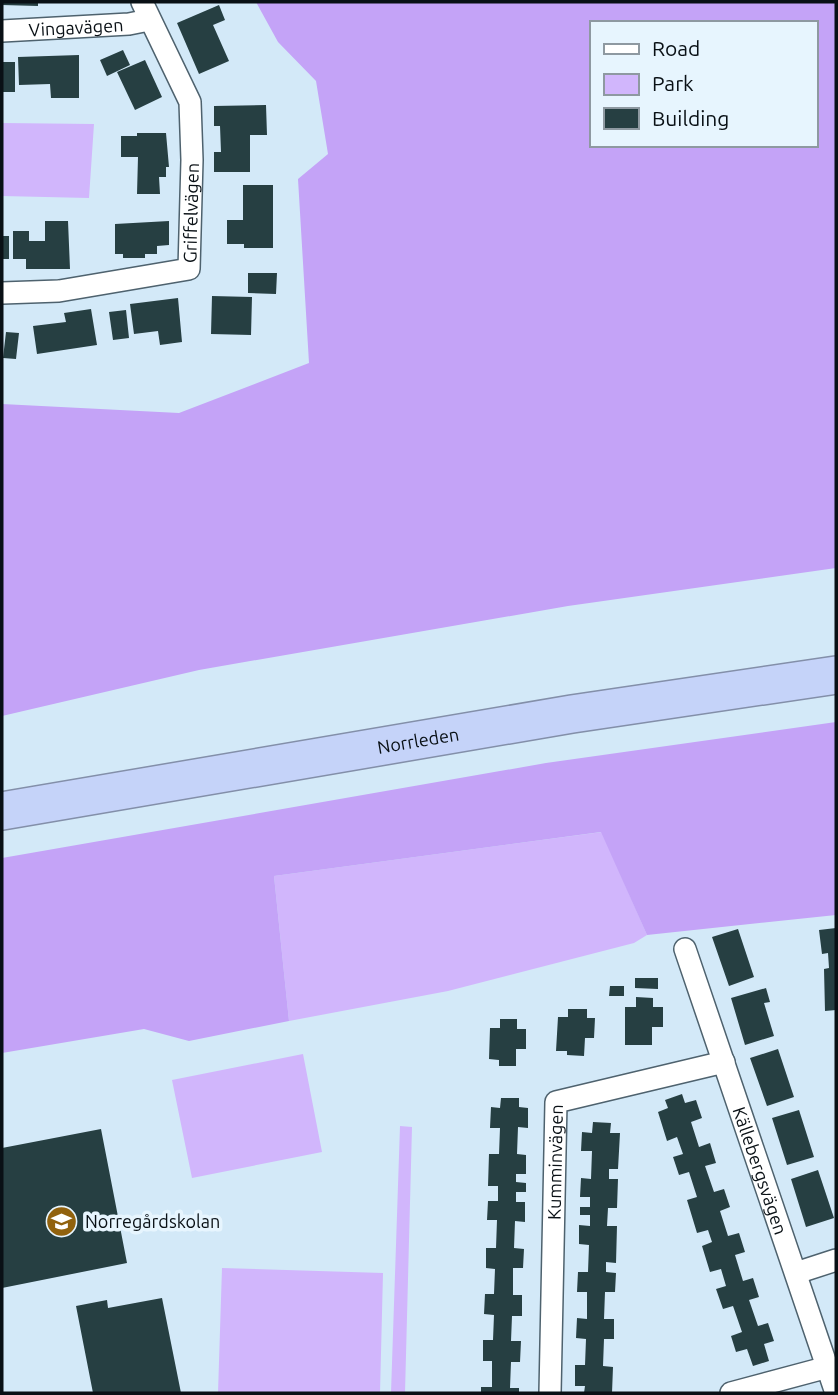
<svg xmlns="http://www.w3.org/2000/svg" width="838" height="1395" viewBox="0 0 838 1395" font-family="Ubuntu,sans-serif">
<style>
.green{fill:#d1b6fc}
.forest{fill:#c4a3f7;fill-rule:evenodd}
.building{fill:#263f42}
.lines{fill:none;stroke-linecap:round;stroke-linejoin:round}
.street-casing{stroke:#4e626e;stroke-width:24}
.highway-casing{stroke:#838fa9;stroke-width:40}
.street{stroke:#fff;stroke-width:21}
.highway{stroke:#c5d3f9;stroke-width:37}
.labels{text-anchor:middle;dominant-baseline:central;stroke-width:7;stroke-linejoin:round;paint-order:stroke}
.street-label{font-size:18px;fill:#091015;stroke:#e7f5fe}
.poi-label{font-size:18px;fill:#091015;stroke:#e7f5fe;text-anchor:start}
</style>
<rect width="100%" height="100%" fill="#d3e9f8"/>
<!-- green -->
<path class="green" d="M2,123L94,124L89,198L2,196Z
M602,832L647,935L634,943L448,991L289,1021L274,876Z
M303,1054L322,1152L192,1178L172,1080Z
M400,1126L412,1127L405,1393H391Z
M222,1268L383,1273L380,1393H218Z"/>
<!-- forest -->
<path class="forest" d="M256,2H836V568L568,606L199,670L2,716V404L179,413L309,363L298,179L328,154L316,81L278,42ZM591,23H815V145H591Z
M836,722V915L647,935L601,832L274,876L289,1021L189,1041L144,1029L2,1053V858L546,763Z"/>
<!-- building -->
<path class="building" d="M2,2H38V6L2,5Z
M219,5L225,20L213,25L229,61L199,74L177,23Z
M123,50L130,65L107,76L100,60Z
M79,55V98H51L50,84L19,85L18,57Z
M145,60L162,97L135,110L117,72Z
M2,62H15V92H2Z
M266,105L267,135H250V172H214V152H221L220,126H214V106Z
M137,133H166L169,167H166V177H159L160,194H137L138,157H121V136H137Z
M243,185H273V248H244V244H227V220H243Z
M45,221H68L70,269H26V259H13V231H29V241H45Z
M169,221V245L157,246V254H145V258H123V254H115V224Z
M2,236H9V259H2Z
M248,273H277L276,294L248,293Z
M212,296L252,297L251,335L211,334Z
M178,298L182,342L160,345L158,331L134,334L130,304Z
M91,309L97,345L37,354L33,326L66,322L64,313Z
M126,310L129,338L113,340L109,312Z
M6,332L19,333L16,359L3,358Z
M836,928V1010L825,1011L824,969L829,968L828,953L822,954L819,930Z
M738,929L754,977L729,986L712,937Z
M635,978H658V989L635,988Z
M610,986H624V996H609Z
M766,988L770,1002L764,1003L774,1036L745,1045L731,998Z
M636,997L653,998V1007H663V1027H652V1045H625V1007H636Z
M568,1009H587V1018H595L594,1038H585L584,1056L567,1055V1051H556L558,1017H568Z
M500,1019H517V1029H526V1049H516V1066H499V1060L489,1059L490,1028H500Z
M778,1049L794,1097L767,1106L750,1058Z
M682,1094L685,1103L696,1100L702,1118L691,1122L699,1147L710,1143L716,1163L705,1166L714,1192L724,1189L730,1207L720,1211L728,1236L739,1233L745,1252L735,1255L743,1281L753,1278L759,1297L749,1300L758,1326L768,1323L774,1341L764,1344L769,1361L753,1366L747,1349L736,1352L731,1336L742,1332L733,1306L723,1309L716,1289L726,1286L721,1269L710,1272L702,1246L712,1242L708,1230L697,1233L687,1200L697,1197L689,1172L679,1175L673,1157L683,1154L677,1137L667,1141L658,1112L668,1108L665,1100Z
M501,1098H519V1107L528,1108V1128L518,1127L517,1154L526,1155V1174H516V1182L526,1183V1192H516V1202H525V1222L515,1221L514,1248L524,1249L523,1268H513V1295H522V1316H512L511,1341H521L520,1362H511L510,1388H519V1393H481V1387H492V1361H483V1340H493L494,1315L484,1314L485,1294H494L495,1269L486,1268V1248H496L497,1220H487L488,1201H498V1186H488L489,1154H499L500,1128H490L491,1107L500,1108Z
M799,1110L814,1157L787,1165L772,1118Z
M593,1122L611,1123L610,1133H620L618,1169H609V1179H618L617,1208H608L607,1226H617L616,1263L606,1262V1272L616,1273L615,1292H605L604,1319H614V1339H604L603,1366L613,1367L612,1393H584L585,1386H575V1365H585L586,1339L576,1338L577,1318L587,1319V1292H577L578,1272H588L589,1245L579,1244V1225L590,1226V1215H580V1207H590V1197H580L581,1178L591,1179L592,1151H581L582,1132L592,1133Z
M101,1129L127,1263L2,1288V1148Z
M818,1170L834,1218L806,1227L791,1179Z
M162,1298L181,1393H93L76,1306L107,1300L108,1308Z"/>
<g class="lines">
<defs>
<g id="street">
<path id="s1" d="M2,31L129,24L149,20"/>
<path id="s2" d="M2,293L59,291L189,269L192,160L190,102L142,2"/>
<path id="s3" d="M685,949L836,1393"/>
<path d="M796,1273L836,1260"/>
<path id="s4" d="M550,1393L556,1102L724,1062"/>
<path d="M731,1393L828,1367"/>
</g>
<g id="highway">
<path id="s5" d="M2,811L572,714L836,675"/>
</g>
</defs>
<!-- street casing -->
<use href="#street" class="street-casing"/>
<!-- highway casing -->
<use href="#highway" class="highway-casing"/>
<!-- street -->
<use href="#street" class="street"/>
<!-- highway -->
<use href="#highway" class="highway"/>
</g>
<!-- icons -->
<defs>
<symbol id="school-disc" viewBox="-11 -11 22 22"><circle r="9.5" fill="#91620e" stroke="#e7f5fe"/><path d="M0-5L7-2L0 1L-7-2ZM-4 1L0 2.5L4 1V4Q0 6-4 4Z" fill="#fff"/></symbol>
</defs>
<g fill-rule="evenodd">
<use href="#school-disc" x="44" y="1204" width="35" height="35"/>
</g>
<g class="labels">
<!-- street labels -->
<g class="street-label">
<text stroke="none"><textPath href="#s1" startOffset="74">Vingavägen</textPath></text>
<text stroke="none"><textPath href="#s2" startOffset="245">Griffelvägen</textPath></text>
<text stroke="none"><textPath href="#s5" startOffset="422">Norrleden</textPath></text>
<text stroke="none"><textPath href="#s4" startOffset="231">Kumminvägen</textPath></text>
<text stroke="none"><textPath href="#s3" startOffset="234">Källebergsvägen</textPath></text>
</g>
<!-- poi labels -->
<g class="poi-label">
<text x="85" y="1221">Norregårdskolan</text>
</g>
</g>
<!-- border -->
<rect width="838" height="1395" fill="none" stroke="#091015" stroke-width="7"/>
<!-- legend -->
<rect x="590" y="21" width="228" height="126" fill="#e7f5fe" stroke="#8e99a1" stroke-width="2"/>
<rect x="604" y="44" width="35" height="10" fill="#ffffff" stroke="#8e99a1" stroke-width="2"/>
<text x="652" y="56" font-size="21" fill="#091015">Road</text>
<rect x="604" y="74" width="35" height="21" fill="#d1b6fc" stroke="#8e99a1" stroke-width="2"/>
<text x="652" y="91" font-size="21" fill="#091015">Park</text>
<rect x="604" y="108" width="35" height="21" fill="#263f42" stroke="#8e99a1" stroke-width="2"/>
<text x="652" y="126" font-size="21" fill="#091015">Building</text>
</svg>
